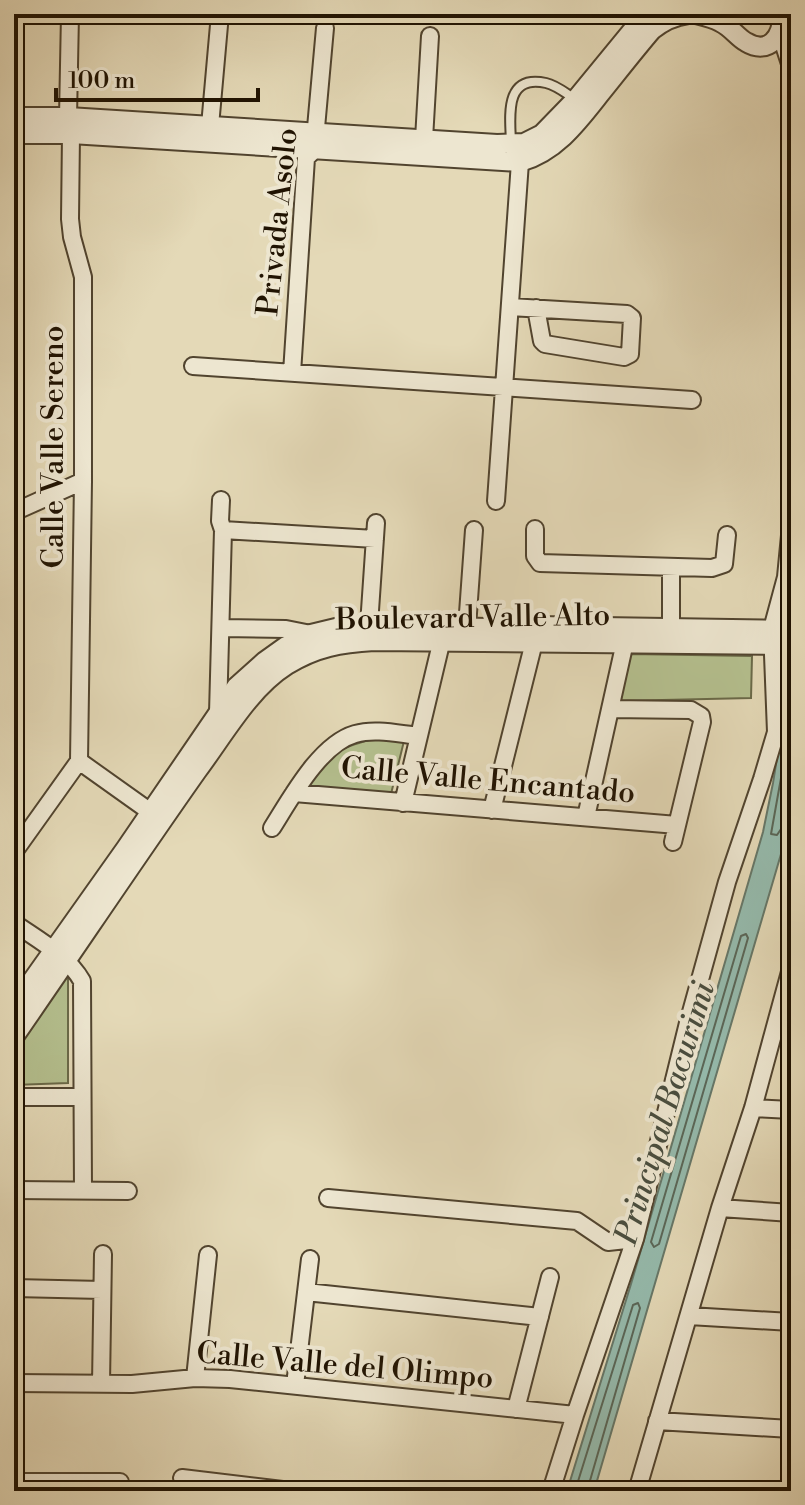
<svg xmlns="http://www.w3.org/2000/svg" width="805" height="1505" viewBox="0 0 805 1505" font-family="'Libre Bodoni',serif">
<style>
.green{fill:#b4bf8e;stroke:#6a6948;stroke-width:2}
.water{fill:#95baac;stroke:#667768;stroke-width:2}
.lines{fill:none;stroke-linecap:round;stroke-linejoin:round}
.shore{stroke:#5a6657;stroke-width:2}
.service-casing{stroke:#51442f;stroke-width:12}
.minor-casing{stroke:#51442f;stroke-width:20}
.tertiary-casing{stroke:#51442f;stroke-width:22}
.service{stroke:#ede6d0;stroke-width:8}
.minor{stroke:#ede6d0;stroke-width:16}
.tertiary{stroke:#ede6d0;stroke-width:18}
.labels{text-anchor:middle;dominant-baseline:central;stroke-width:8;stroke-linejoin:round;paint-order:stroke}
.street-label{font-size:30px;fill:#201302;stroke:#ede6d0}
.water-label{font-size:32px;font-style:italic;fill:#494d3e;stroke:#ede6d0}
</style>
<rect width="100%" height="100%" fill="#e4d9b7"/>
<filter id="stains"><feTurbulence type="fractalNoise" baseFrequency=".0025" numOctaves="4"/><feColorMatrix values="0 0 0 0 .2 0 0 0 0 .09 0 0 0 0 .02 0 0 0 .5 -.17"/></filter>
<radialGradient id="worn" r=".72"><stop offset=".6" stop-color="#630" stop-opacity="0"/><stop offset="1" stop-color="#630" stop-opacity=".3"/></radialGradient>
<!-- green -->
<path class="green" d="M630,654L752,656L751,698L618,701Z
M373,739L404,741L391,794L305,786C328,754 334,749 373,739Z
M68,967V1083L14,1085V1045Z"/>
<!-- water -->
<path class="water" d="M791,626V820L594,1491H567L631,1284L763,832L773,783L787,696Z"/>
<g class="lines">
<!-- shore -->
<path class="shore" d="M791,722L771,834L777,835L783,826L791,824
M746,934L748,938L659,1244L654,1247L651,1242L741,936Z
M575,1491L633,1305L638,1303L640,1308L587,1491"/>
<defs>
<path id="service" d="M511,142C510,116 504,74 546,83C556,85 567,94 575,99"/>
<path id="minor" d="M780,33L791,67
M68,117L70,14
M210,126L219,25
M424,139L430,36
M510,307L627,314L632,318L630,354L624,357L545,344L542,341L536,308
M193,366L692,400
M292,373L306,158L314,150L325,28
M496,501L520,162L515,153
M14,512L83,481
M535,529V556L540,563L712,568L724,564L727,535
M223,530L375,539
M671,567V628
M369,625L376,523
M467,627L474,530
M221,628L286,629L311,634
M610,709L691,710L701,716L702,722L673,842
M218,713L223,530L220,521L221,500
M79,761L159,818
M294,793L677,825
M403,803L444,631
M492,810L534,642
M586,817L627,633
M272,828C291,798 320,744 355,734C375,728 399,734 419,736
M14,852L79,761L83,481V277L72,237L70,219L71,134
M14,923C38,940 67,955 82,981L83,1190
M14,1097H82
M753,1108L791,1110
M14,1190L128,1191
M328,1198L577,1221L608,1242L635,1239
M720,1208L791,1213
M14,1288L102,1290
M306,1292L540,1317
M689,1316L791,1322
M195,1378L208,1255
M14,1383L132,1384L195,1378L230,1379L575,1415
M101,1384L103,1254
M295,1385L310,1259
M516,1409L550,1277
M657,1421L791,1429
M182,1478L291,1491
M14,1482H120
M551,1491L575,1415L635,1239L688,1023L727,882L762,779L776,732L772,629L786,577L791,525
M637,1491L720,1208L753,1108L791,968"/>
<path id="tertiary" d="M696,14C704,16 713,18 720,22C731,27 737,37 746,42C769,56 783,36 782,14
M14,117H68L497,144L524,143L542,134L576,99L631,32L651,14
M14,134H71L520,162C556,152 578,122 600,94C617,73 634,51 652,30C663,21 673,16 688,14
M14,1006L126,848L236,687L265,661L286,646L311,634L340,627L369,625L487,628L536,626L791,630
M14,1037C75,949 135,859 197,771C224,735 249,689 287,665C316,647 341,643 374,641L791,645"/>
</defs>
<!-- service casing -->
<use href="#service" class="service-casing"/>
<!-- minor casing -->
<use href="#minor" class="minor-casing"/>
<!-- tertiary casing -->
<use href="#tertiary" class="tertiary-casing"/>
<!-- service -->
<use href="#service" class="service"/>
<!-- minor -->
<use href="#minor" class="minor"/>
<!-- tertiary -->
<use href="#tertiary" class="tertiary"/>
</g>
<g class="labels">
<!-- street labels -->
<g class="street-label">
<text transform="translate(278 222) rotate(-84)">Privada Asolo</text>
<text transform="translate(54 447) rotate(-90)">Calle Valle Sereno</text>
<text transform="translate(473 618) rotate(-1)">Boulevard Valle Alto</text>
<text transform="translate(488 781) rotate(5)">Calle Valle Encantado</text>
<text transform="translate(345 1366) rotate(5)">Calle Valle del Olimpo</text>
</g>
<!-- water labels -->
<g class="water-label">
<text transform="translate(665 1113) rotate(-73)">Principal Bacurimi</text>
</g>
</g>
<!-- margin -->
<rect width="805" height="1505" fill="none" stroke="#e4d9b7" stroke-width="48"/>
<rect x="16" y="16" width="773" height="1473" fill="none" stroke="#201302" stroke-width="4"/>
<rect x="24" y="24" width="757" height="1457" fill="none" stroke="#201302" stroke-width="2"/>
<!-- scale -->
<path d="M56 88v12h202v-12" fill="none" stroke="#201302" stroke-width="4"/>
<text x="68" y="88" font-size="24" fill="#201302" stroke="#ede6d0" stroke-width="6" paint-order="stroke">100 m</text>
<rect width="100%" height="100%" filter="url(#stains)"/>
<rect width="100%" height="100%" fill="url(#worn)"/>
</svg>
